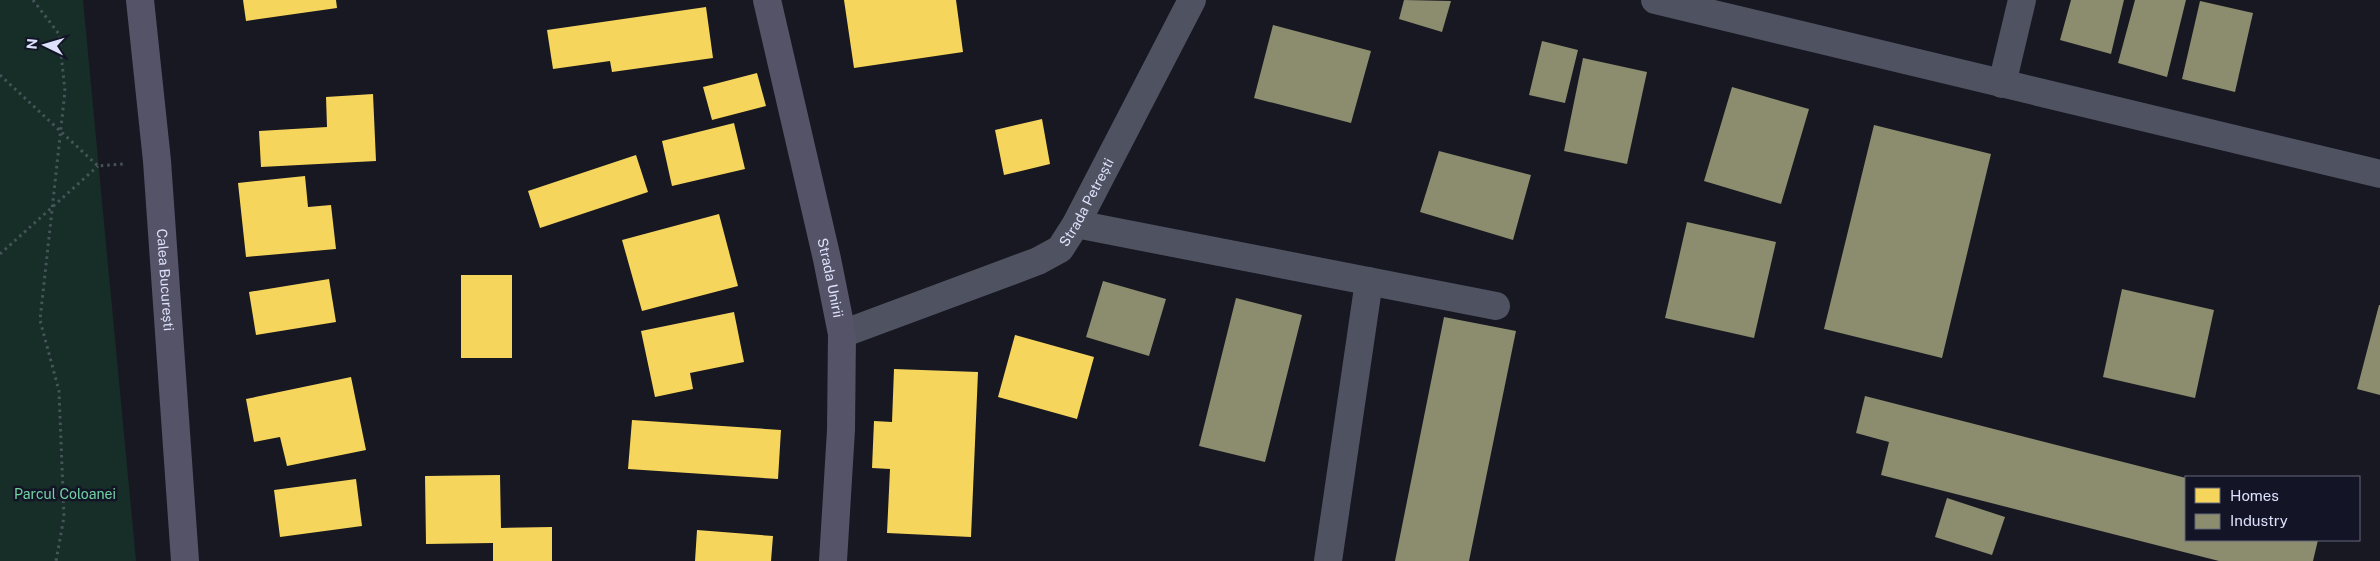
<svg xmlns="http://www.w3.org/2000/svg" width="2380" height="561" viewBox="0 0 2380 561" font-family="'Public Sans',sans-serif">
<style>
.green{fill:#172d28}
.homes{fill:#f6d55c}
.industry{fill:#8c8c6e}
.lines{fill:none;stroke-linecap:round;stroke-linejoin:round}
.path{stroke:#465459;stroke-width:3;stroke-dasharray:2.5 4;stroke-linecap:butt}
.minor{stroke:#4e5261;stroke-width:28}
.major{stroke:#545368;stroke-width:28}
.labels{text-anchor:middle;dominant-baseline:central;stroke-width:5;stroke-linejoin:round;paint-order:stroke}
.street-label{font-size:14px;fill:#dde1fb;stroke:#131527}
.park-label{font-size:14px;fill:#71d3a2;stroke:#131527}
</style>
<rect width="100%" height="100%" fill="#181822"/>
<!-- green -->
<path class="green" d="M0,0H83L136,561H0Z"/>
<!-- homes -->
<path class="homes" d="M243,0H336L337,8L246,21Z
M844,0H956L963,52L854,68Z
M706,7L713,58L612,72L610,61L553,69L547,30Z
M757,73L766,106L712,120L703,87Z
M373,94L376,161L261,167L259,131L327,127L326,97Z
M1042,119L1050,164L1004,175L995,130Z
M734,123L745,169L672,186L662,141Z
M636,155L648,192L540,228L528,191Z
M305,176L308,207L331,205L336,249L246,257L238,183Z
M719,214L738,286L642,311L622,240Z
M461,275H512V358H461Z
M329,279L336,322L256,335L249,292Z
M734,312L744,362L690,373L693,389L655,397L641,331Z
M1015,335L1094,357L1077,419L998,397Z
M894,369L978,372L971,537L887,533L890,469L872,468L874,421L892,422Z
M351,377L366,450L287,466L280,437L254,442L246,399Z
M632,420L781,430L778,479L628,469Z
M500,475L501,528L552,527V561H493V543L426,544L425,476Z
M356,479L362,526L280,537L274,490Z
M697,530L773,536L771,561H695Z"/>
<!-- industry -->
<path class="industry" d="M1404,0L1451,1L1442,32L1399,19Z
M2071,0H2124L2111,54L2060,40Z
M2135,0H2186L2167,77L2118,63Z
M2200,1L2253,13L2235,92L2182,79Z
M1273,25L1371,51L1351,123L1254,98Z
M1542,41L1578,50L1565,103L1529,95Z
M1583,58L1647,72L1627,164L1564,151Z
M1732,87L1809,109L1781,204L1704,181Z
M1874,125L1991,154L1942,358L1824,329Z
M1439,151L1531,175L1513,240L1420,212Z
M1687,222L1776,242L1754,338L1665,318Z
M1103,281L1166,299L1149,356L1086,337Z
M2122,289L2214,310L2195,398L2103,377Z
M1236,298L1302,315L1265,462L1199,446Z
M2379,305H2380V395L2357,389Z
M1444,317L1516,331L1469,561H1395Z
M1865,396L2186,478V540H2318L2313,561H2219L1881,475L1889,442L1856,433Z
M1947,498L2005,517L1992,555L1935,537Z"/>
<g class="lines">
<!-- path -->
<path class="path" d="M33,0L59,34L65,91L40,320L59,391L64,517L56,561
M0,75L98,166L123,164
M0,254L98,166"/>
<!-- minor -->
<g class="minor">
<path d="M1655,0L2380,174"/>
<path d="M2002,84L2022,0"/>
<path d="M1076,224L1496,306"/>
<path id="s1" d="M842,334L1038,261L1060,249L1076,224L1192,0"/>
<path d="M1328,561L1369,281"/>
</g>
<!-- major -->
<g class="major">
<path id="s2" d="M140,0L157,161L185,561"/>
<path id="s3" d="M767,0L827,259L842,334L841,430L833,561"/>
</g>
</g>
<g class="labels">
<!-- street labels -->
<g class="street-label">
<text stroke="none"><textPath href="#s1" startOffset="288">Strada Petrești</textPath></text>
<text stroke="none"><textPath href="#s3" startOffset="285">Strada Unirii</textPath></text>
<text stroke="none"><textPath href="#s2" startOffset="281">Calea București</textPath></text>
</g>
<!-- park labels -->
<g class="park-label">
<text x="65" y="494">Parcul Coloanei</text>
</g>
</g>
<!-- legend -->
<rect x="2185" y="476" width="175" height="65" fill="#131527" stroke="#64677c"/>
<rect x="2195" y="488" width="25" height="15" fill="#f6d55c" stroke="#64677c"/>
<text x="2230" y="501" font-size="15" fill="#dde1fb">Homes</text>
<rect x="2195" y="514" width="25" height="15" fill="#8c8c6e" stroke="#64677c"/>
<text x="2230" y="526" font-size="15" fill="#dde1fb">Industry</text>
<!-- north arrow -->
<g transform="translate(45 45) rotate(275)" stroke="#131527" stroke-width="4" paint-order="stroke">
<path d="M0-4L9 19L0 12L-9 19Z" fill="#dde1fb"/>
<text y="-8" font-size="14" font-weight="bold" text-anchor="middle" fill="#dde1fb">N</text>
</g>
</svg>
